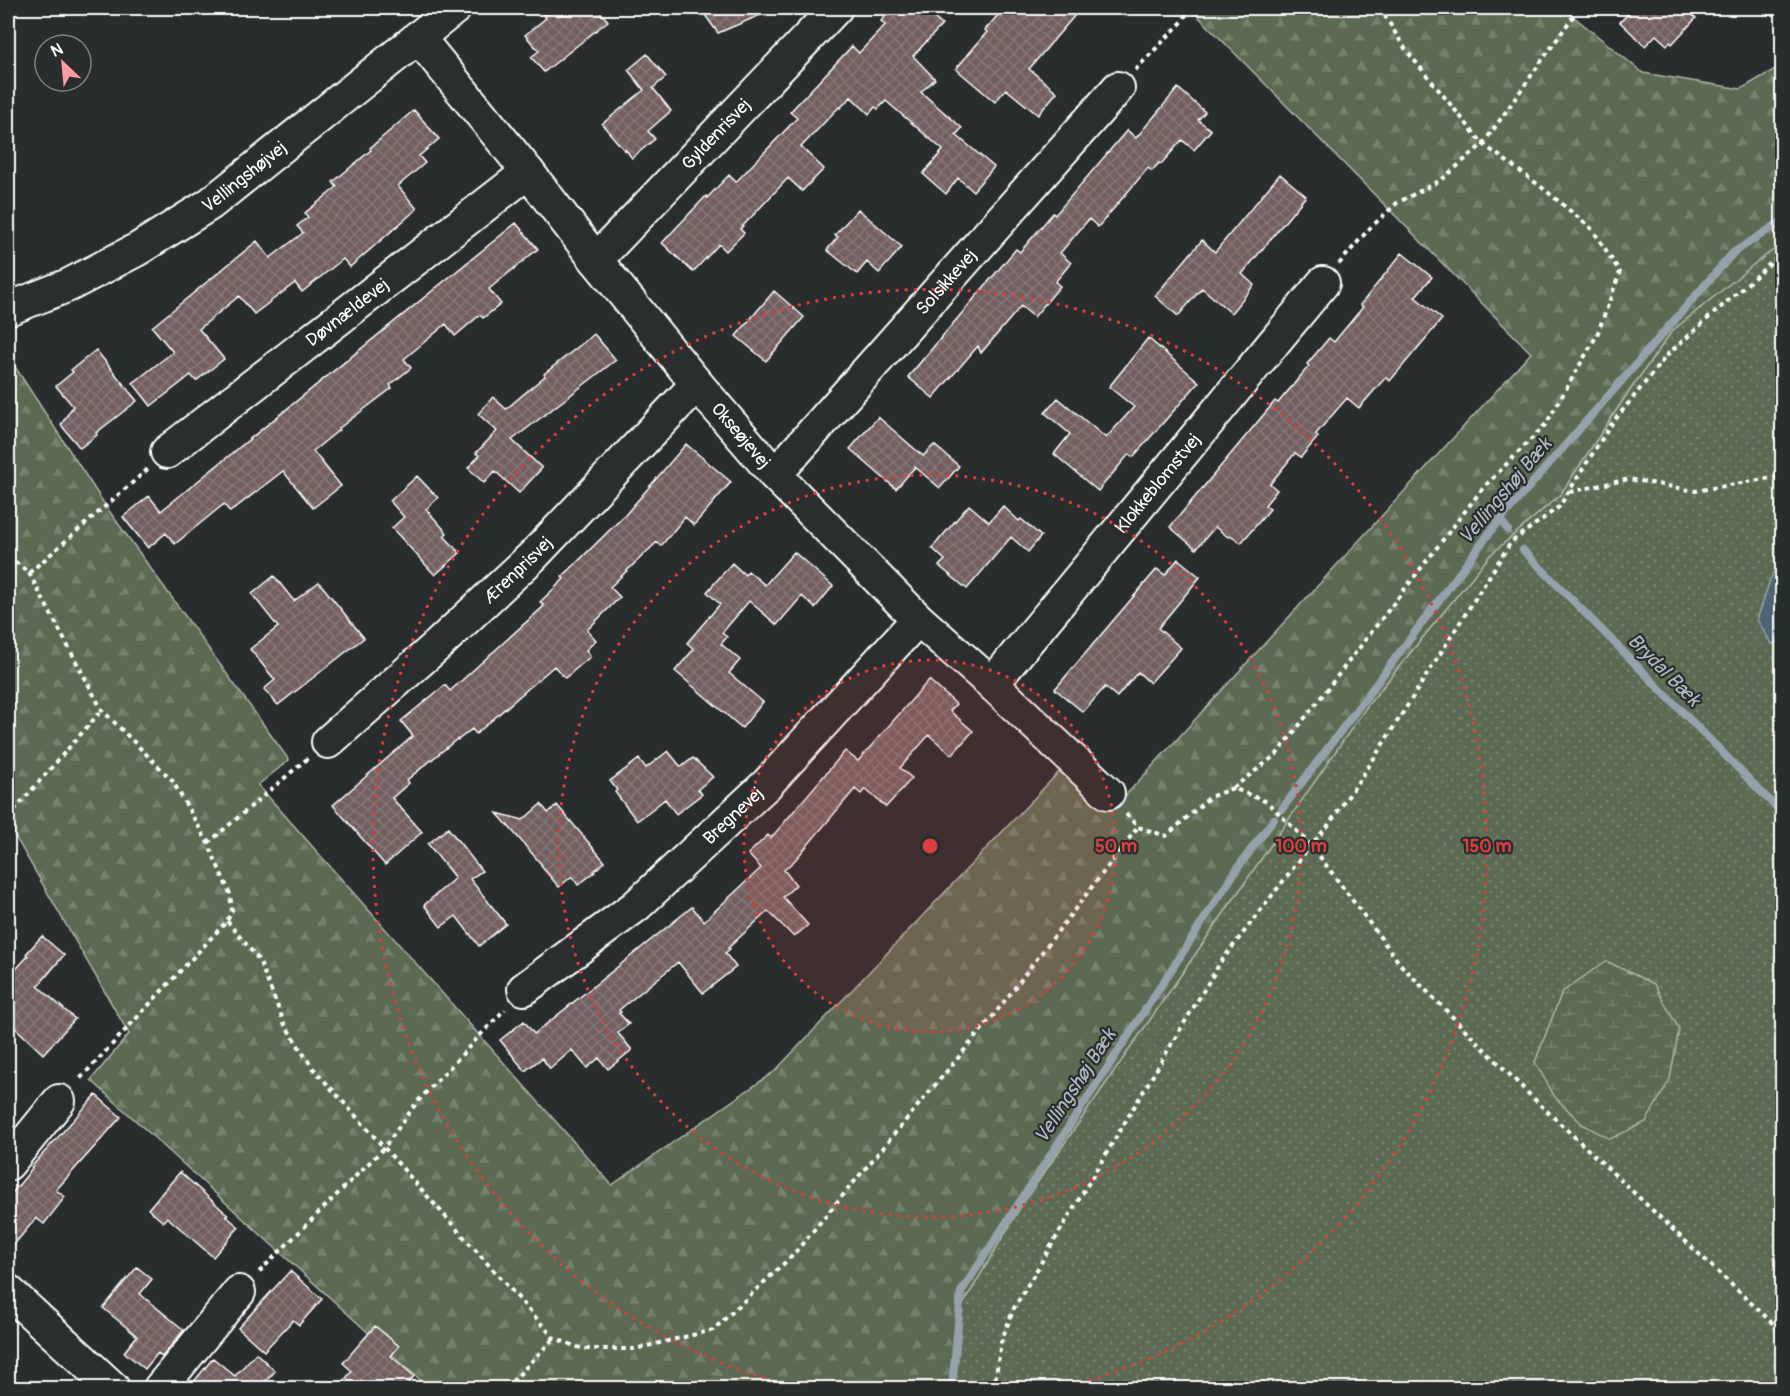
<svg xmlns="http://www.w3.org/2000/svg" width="1790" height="1396" viewBox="0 0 1790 1396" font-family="Pangolin,sans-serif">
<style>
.grass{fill:url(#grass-dots);stroke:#aeb5a9;stroke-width:1.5}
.forest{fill:url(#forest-firs);stroke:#aeb5a9;stroke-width:1.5}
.wetland{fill:url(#wetland-marsh);stroke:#aeb5a9;stroke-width:1.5}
.water{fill:#506473;stroke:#96a2ab;stroke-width:1.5}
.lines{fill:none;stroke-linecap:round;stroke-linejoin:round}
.stream{stroke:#96a2ab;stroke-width:8}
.building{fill:url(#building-cross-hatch);stroke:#fff;stroke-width:1.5}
.minor-casing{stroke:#fff;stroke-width:36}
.path{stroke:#fff;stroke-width:4;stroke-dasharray:4.5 4.5;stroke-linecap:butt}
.minor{stroke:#2a2d2e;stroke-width:32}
.ring{fill:none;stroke:#da3e3e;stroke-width:3;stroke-dasharray:3 6}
.labels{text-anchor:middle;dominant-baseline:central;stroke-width:4.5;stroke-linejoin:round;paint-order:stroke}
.street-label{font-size:18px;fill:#fff;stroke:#2a2d2e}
.water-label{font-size:20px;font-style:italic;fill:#b0b9c0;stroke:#2a2d2e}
.centre{fill:#da3e3e;stroke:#2a2d2e;stroke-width:3}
.ring-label{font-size:18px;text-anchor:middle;font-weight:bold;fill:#da3e3e;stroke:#2a2d2e;stroke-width:4.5;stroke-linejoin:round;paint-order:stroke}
</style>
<defs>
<pattern id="grass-dots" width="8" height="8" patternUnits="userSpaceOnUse" patternTransform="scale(1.5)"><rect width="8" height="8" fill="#5d6b53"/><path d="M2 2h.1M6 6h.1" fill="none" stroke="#75816d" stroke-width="1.8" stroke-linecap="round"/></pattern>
<pattern id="forest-firs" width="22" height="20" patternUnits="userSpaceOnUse" patternTransform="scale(1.5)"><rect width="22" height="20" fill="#5d6b53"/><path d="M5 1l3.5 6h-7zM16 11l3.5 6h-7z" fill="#75816d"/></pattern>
<pattern id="wetland-marsh" width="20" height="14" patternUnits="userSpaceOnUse" patternTransform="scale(1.5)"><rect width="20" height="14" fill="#5d6b53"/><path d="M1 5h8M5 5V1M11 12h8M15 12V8" fill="none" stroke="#75816d"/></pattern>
<pattern id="building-cross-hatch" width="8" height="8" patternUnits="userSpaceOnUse" patternTransform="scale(1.5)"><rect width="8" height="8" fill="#725f5f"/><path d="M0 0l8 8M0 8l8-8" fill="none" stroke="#877777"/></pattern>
</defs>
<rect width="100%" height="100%" fill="#2a2d2e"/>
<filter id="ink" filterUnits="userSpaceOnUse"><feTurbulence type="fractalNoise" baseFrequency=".0167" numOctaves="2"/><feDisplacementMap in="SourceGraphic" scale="12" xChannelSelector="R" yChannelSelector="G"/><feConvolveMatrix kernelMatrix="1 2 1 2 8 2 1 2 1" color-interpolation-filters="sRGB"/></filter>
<g filter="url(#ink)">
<!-- grass -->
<path class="grass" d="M1782,244V1388H952L962,1306L1021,1206L1367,706L1490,555L1560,495L1623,400L1672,331L1759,260Z"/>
<!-- forest -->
<path class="forest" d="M1190,8H1563L1643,73L1741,89L1782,65V244L1759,260L1672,331L1623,400L1560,495L1490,555L1367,706L1021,1206L962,1306L952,1388H429L91,1080L129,1034L8,824V356L107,508L289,760L258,785L612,1185L775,1071L1059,772L1113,809L1531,353Z"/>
<!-- wetland -->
<path class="wetland" d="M1606,961L1654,984L1679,1029L1670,1079L1646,1122L1610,1139L1582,1124L1555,1097L1535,1062L1562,992Z"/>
<!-- water -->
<path class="water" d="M1782,555V640L1772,644L1757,620L1770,580Z"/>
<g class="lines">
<!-- stream -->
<path class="stream" d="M1500,519L1508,530
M1523,550L1782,813
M1282,809L1494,527L1733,253L1782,221
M952,1388L961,1292L1239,866L1274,819"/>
</g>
<!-- building -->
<path class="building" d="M538,8H597L608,21L544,72L531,57L539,51L525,35L546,18Z
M700,8H777L718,33Z
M893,8H943L933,17L942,25L913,56L935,79L921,92L962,128L956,135L994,167L973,191L958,178L946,194L923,174L943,150L886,101L878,109L875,107L869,114L851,97L840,108L839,107L801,147L824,169L802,191L788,178L740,229L744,233L726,251L719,244L693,272L662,243L706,196L707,198L729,175L736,182L797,118L790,112L852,46L859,53L885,25L881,21Z
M1004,8H1081L1029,69L1057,92L1038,115L1006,89L995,102L956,69L987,32L985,30Z
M1634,8H1685L1696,18L1672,44L1670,42L1667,45L1656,35L1645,46L1620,22Z
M647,54L666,77L653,88L671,111L648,131L655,139L632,158L625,149L624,150L602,124L644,90L628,70Z
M1178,88L1205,112L1198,120L1211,130L1194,150L1182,140L1161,164L1159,163L1152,171L1148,168L1098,227L1089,219L1060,253L1071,263L1055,282L1060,286L1034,317L1021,306L981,353L978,346L933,398L908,377L1016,249L1020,252L1053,213L1055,215L1127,130L1136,138Z
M414,110L439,139L419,156L425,163L398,186L417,209L350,267L343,259L302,292L295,283L254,314L239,296L199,329L224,359L196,381L191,375L151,406L133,383L173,352L152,327L257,241L270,258L303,233L297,226L308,217L305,213L337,187L333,182L371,150L370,148Z
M1280,174L1306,196L1242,274L1254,285L1231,313L1202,288L1178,316L1155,296L1202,240L1215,252Z
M858,209L902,247L879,273L867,262L857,274L827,250L838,237L835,235Z
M516,223L538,249L489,289L501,304L483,318L480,315L455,336L446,324L404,359L411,368L390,385L392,388L338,429L339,430L313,451L341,486L313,508L283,471L230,512L224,504L175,544L166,533L148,548L123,517L149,496L161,511Z
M1402,253L1432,277L1415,297L1442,319L1390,381L1386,377L1359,408L1347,398L1315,435L1318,437L1301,457L1295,453L1270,484L1277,490L1265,505L1270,509L1241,543L1232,536L1228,537L1215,527L1196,549L1170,527L1275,401L1278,403L1309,366L1307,364L1329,338L1334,342L1363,307L1360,305Z
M774,291L804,317L766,361L736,336Z
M594,334L616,360L512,440L542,468L519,493L495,471L484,483L468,468L479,456L476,453L497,431L478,414L493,397L506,409L545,376L544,374Z
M1148,338L1199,382L1133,457L1129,454L1098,491L1054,454L1070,434L1045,413L1058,398L1106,438L1134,407L1109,387Z
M96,350L137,401L96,433L97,435L80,448L61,425L73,406L56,386L73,372L71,370Z
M878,417L923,456L934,445L959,466L940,488L915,467L896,489L850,449Z
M686,444L731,482L694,525L685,517L661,546L657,542L610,587L620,597L587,630L596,640L586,650L590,656V657L565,678L554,666L476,734L472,729L458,740L457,739L407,780L409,783L392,798L422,832L385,865L333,805L413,736L401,721L445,685L450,691L544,606L540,602L564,579L562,577L626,514Z
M417,476L438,498L426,509L447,533L444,536L460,553L435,575L392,528L404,517L390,501Z
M969,505L989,522L1003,506L1019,521L1021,519L1041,536L1028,552L1011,537L967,589L939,566L945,560L932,548Z
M794,552L833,586L815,608L802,596L777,625L749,601L722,633L727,637L721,644L740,660L729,673L763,702L742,728L675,671L694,649L687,643L720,604L707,592L732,563L745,575L748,571L765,585Z
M1178,559L1200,577L1158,628L1181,648L1150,683L1138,672L1117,697L1105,687L1083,712L1055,689L1157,569L1165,575Z
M274,576L294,601L319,582L364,638L278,705L264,689L275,680L250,649L278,627L252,594Z
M929,680L956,704L950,711L973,731L952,755L929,735L900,768L912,778L886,807L865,789L861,794L855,789L795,860L784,870L796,885L783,897L808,925L794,937L768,911L728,948L730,949L725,953L736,967L703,993L678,962L619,1010L621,1012L619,1013L629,1024L618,1033L632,1050L608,1069L599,1058L587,1068L572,1050L550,1069L542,1058L525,1071L500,1040L524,1021L534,1034L692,907L704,921L761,868L748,854L768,835L771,838L845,751L858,761Z
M668,751L681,767L693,758L713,777L698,789L702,794L676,814L665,799L637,821L615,792L617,790L610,781L639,759L646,768Z
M541,804L548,813L557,805L605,862L594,871L595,872L578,885L572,876L559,887L541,866L542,865L497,813L523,820Z
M448,828L482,871L470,879L506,924L479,946L456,916L441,927L424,905L455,878L428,844Z
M42,936L64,955L38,986L75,1019L43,1054L8,1021V978L28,956L26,954Z
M96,1095L121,1117L56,1190L65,1197L44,1224L36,1218L8,1252V1198L32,1169L31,1167Z
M180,1172L228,1215L226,1216L239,1227L213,1257L167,1217L163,1222L148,1209Z
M137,1267L152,1279L140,1294L184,1330L162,1357L158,1353L145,1369L124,1352L137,1336L103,1308Z
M290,1271L322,1299L299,1325L293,1320L264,1351L238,1328Z
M375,1326L399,1346L391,1356L414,1376L404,1389H337L352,1371L343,1363Z
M256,1353L275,1371L259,1389H188L213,1358L235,1376Z"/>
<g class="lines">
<defs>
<g id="minor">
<path id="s1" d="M418,37L528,172L596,260L697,384L775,475L918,619L992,684L1108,793"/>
<path id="s2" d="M596,260L836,8"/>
<path id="s3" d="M8,309L69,285L138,249L210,204L455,8"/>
<path id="s4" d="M167,452L528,172"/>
<path id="s5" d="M775,475L1118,88"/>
<path id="s6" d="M992,684L1323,283"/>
<path id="s7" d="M328,742L439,644L533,556L697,384"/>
<path id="s8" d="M524,989L636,906L767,784L918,619"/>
<path d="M8,1164L59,1101"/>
<path d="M8,1291L113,1388"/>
<path d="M160,1388L239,1292"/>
</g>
</defs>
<!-- minor casing -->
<use href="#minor" class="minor-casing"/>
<!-- path -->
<path class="path" d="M1135,70L1183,21L1189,8
M1339,264L1368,230L1397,203L1441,180L1483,144L1579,8
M1570,492L1629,479L1695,491L1782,476
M8,556L29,573L102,710L172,780L208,843L230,894L232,910L227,921L78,1081
M29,573L148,469
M1233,788L1277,754L1483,488L1546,424L1597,335L1620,272L1593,230L1544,189L1483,144L1406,50L1380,8
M1126,814L1138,827L1166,836L1210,797L1233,788L1267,802L1311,845L1401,965L1531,1096L1782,1332
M8,817L102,710
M208,843L308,758
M227,921L259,960L285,1025L312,1067L554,1338L583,1349H635L713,1330L792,1256L993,1016L1138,827
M259,1272L384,1148L417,1102L505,1009
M506,1388L554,1338
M994,1388L1001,1342L1014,1308L1220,963L1311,845L1327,827L1369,766L1511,542L1559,507L1610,426L1668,354L1782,253"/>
<!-- minor -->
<use href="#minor" class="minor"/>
</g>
</g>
<!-- distance rings -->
<circle cx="930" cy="846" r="186" fill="#da3e3e" fill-opacity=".12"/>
<g class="ring">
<circle cx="930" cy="846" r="186"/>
<circle cx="930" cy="846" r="371"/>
<path d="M800 1388A557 557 0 1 1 1060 1388"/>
</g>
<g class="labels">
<!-- street labels -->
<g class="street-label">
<text stroke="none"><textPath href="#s2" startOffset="174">Gyldenrisvej</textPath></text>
<text stroke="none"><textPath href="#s3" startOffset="272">Vellingshøjvej</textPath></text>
<text stroke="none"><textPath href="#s5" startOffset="258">Solsikkevej</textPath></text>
<text stroke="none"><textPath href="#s4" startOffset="228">Døvnældevej</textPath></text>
<text stroke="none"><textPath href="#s1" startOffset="513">Okseøjevej</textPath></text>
<text stroke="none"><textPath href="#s6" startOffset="260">Klokkeblomstvej</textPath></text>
<text stroke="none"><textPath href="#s7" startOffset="256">Ærenprisvej</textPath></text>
<text stroke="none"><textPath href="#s8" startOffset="272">Bregnevej</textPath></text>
</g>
<!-- water labels -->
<g class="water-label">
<text transform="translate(1505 491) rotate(-50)">Vellingshøj Bæk</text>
<text transform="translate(1664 670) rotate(45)">Brydal Bæk</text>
<text transform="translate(1075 1086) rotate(-57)">Vellingshøj Bæk</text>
</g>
</g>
<circle cx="930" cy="846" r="9" class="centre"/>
<g class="ring-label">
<text x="1116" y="852">50 m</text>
<text x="1301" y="852">100 m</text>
<text x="1487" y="852">150 m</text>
</g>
<!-- margin -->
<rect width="1790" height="1396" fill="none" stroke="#2a2d2e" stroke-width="30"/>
<rect x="15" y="15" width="1760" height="1366" fill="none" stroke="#fff" stroke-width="2" filter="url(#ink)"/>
<!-- north arrow -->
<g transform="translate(63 63) rotate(334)"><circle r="28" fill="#2a2d2e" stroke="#7f8182" stroke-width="1.5"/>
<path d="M0-4.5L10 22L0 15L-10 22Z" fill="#ff9aa2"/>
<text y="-9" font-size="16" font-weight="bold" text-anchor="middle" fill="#ffffff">N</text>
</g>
</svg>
